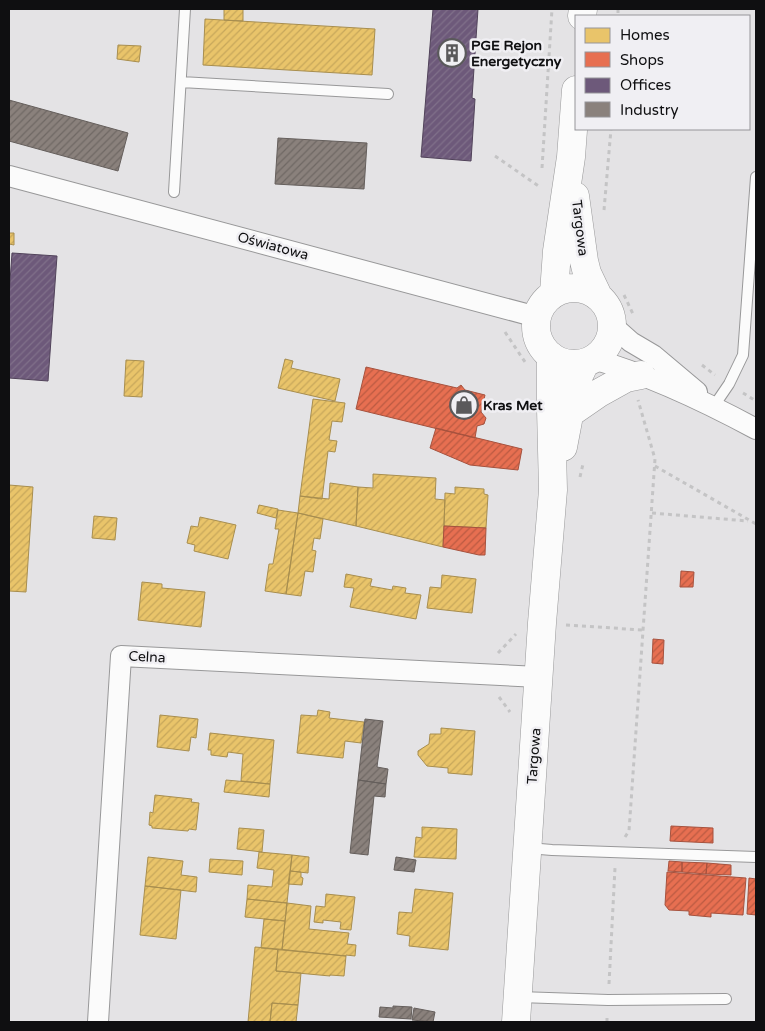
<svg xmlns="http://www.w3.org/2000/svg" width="765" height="1031" viewBox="0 0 765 1031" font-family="'Varela Round',sans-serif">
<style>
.homes{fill:url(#homes-hatch);stroke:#a88e4f}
.shops{fill:url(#shops-hatch);stroke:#a6523e}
.offices{fill:url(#offices-hatch);stroke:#51435a}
.industry{fill:url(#industry-hatch);stroke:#655f5c}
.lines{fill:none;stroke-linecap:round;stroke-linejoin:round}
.lane-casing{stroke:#989899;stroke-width:12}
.street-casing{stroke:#989899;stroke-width:22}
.secondary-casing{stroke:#989899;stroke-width:29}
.path{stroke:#c4c4c5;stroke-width:3;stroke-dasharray:4 4;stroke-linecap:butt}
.lane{stroke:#fbfbfb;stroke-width:10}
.street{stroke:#fbfbfb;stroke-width:20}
.secondary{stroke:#fbfbfb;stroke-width:28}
.labels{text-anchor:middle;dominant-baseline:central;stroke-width:5;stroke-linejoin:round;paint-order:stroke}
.poi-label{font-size:14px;font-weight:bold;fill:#0f0f11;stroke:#f0eff3;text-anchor:start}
.street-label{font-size:14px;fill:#0f0f11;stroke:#f0eff3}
</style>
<defs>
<pattern id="homes-hatch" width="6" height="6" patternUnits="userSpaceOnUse" patternTransform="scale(1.25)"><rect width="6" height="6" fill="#e9c46a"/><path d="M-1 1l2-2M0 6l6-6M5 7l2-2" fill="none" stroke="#c7a75b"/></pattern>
<pattern id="shops-hatch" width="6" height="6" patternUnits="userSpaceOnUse" patternTransform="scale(1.25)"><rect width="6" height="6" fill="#e76f51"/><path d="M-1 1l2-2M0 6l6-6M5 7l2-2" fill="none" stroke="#ba5a42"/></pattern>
<pattern id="offices-hatch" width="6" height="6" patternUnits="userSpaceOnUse" patternTransform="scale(1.25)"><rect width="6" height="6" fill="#6d597a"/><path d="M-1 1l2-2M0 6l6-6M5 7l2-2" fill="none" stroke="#80708a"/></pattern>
<pattern id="industry-hatch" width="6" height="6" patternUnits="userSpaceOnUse" patternTransform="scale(1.25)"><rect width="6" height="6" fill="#8a817c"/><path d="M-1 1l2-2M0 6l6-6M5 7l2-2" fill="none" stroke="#6f6864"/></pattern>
</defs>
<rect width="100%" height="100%" fill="#e4e3e5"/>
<!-- homes -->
<path class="homes" d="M224,9H243V21L224,20Z
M205,19L375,29L372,75L203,65Z
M118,45L141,46L139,62L117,59Z
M9,233H14V245L9,244Z
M285,359L293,361L291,368L340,379L335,401L278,388Z
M126,360L144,361L142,397L124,396Z
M313,399L345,403L342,422L332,421L329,440L337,441L335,452L328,451L322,499L300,496Z
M373,474L436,478L435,499L445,500L443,547L356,526L358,487L373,488Z
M330,483L358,487L356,526L298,513L300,496L329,499Z
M9,485L33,487L26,592L9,591Z
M455,487L484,489V494L488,495L486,528L444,526L445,493L455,494Z
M259,505L278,509L276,518L257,513Z
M278,510L298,513L286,594L265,591L269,564H273L279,529H275Z
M298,513L323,519L320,539L314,538L312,550L316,551L313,572L305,571L301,596L286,594Z
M94,516L117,518L115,540L92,538Z
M200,517L236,525L228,559L194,551L195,545L187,543L191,526L198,527Z
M346,574L372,579L370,586L392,590L393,586L406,588L405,593L421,595L416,619L350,607L354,588L344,587Z
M442,575L476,579L472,613L427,608L430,587L441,588Z
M142,582L162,584V588L205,592L201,627L138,620Z
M318,710L330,712L329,718L364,722L361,743L345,741L343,758L297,753L301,715L317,716Z
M160,715L198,719L196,738L191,737L189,751L157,747Z
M441,728L475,731L472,775L448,773V768L427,766L418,755V751L429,744L430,734H441Z
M210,733L274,740L270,784L241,781L243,754L228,752L227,757L211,755V750H208Z
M226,780L270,784L269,797L224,792Z
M155,795L192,799L191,802L199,803L196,830L189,829L188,831L152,828V826L149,825L150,812L153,813Z
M422,827L457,829L456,859L414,857L416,837L422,838Z
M239,828L264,830L262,852L237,849Z
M259,852L292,855L287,903L247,899L248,885L272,887L274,870L257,868Z
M292,855L309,857L308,873L290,871Z
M148,857L183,861L181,875L197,877L196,892L145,886Z
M210,859L243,861L242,875L209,872Z
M290,871L301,872V877L303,878L302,885L288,884Z
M145,886L181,890L176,939L140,935Z
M415,889L453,893L448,950L409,946L410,936L397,934L399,912L412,913Z
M326,894L355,897L351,930L340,929L341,922L323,920V923L314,922L316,906L325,907Z
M247,899L287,903L285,921L245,917Z
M287,903L311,906L309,929L349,933L347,944L356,945L355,956L346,955V956L282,950Z
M264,919L285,921L282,950L261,948Z
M255,947L278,949L276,971L301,973L298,1005L272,1003L270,1022H248Z
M278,949L346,956L344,976L330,975V976L276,971Z
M272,1003L298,1005L296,1022H270Z"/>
<!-- shops -->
<path class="shops" d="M366,367L457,388L461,385L465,390L485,395L481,412L486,418L484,424L477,426L475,438L356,409Z
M436,428L522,449L518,470L470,465L430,448Z
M444,526L486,528L485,555H479L443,547Z
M681,571L694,572L693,587H680Z
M653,639L664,640L663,664L652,663Z
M671,826L713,828V843L670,841Z
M669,861L682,862V872L668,871Z
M682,862L707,863L706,874L682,872Z
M707,863L731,865V875L706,874Z
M667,872L746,878L743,915L711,913V917L689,915V911L669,910L665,905Z
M749,878L756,879V915L747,914Z"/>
<!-- offices -->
<path class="offices" d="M433,9H478L472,98L475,99L471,161L421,157Z
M12,253L57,256L48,381L9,378V295Z"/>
<!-- industry -->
<path class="industry" d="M9,100L128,133L118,171L9,141Z
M278,138L367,143L364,189L275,184Z
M365,719L383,721L377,767L388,769L386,784L358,780Z
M358,780L386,784L385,797L374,796L368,855L350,853Z
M396,857L416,860L414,872L394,870Z
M393,1006L412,1007L411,1019L379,1017L380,1007L393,1008Z
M414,1008L435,1012L433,1022L412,1020Z"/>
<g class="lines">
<defs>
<path id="lane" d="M181,82L388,94
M174,192L185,9
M714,406L729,384L743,355L756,177
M528,848L552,850L756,857
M519,997L608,1000L726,999"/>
<path id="street" d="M9,176L537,317
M613,326L631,342L653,355L697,392
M593,359C650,375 704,401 756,429
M98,1022L121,656L539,677"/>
<path id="secondary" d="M582,16L583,9
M575,196L584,261L587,273L598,296
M536 326a38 38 0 1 1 76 0a38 38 0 1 1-76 0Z
M554,293L557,251L571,157L576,90
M570,413L599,393L626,378L641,375
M563,447L575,384L585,363
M516,1022L542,623L553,490L551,409V356"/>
</defs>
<!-- lane casing -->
<use href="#lane" class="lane-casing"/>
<!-- street casing -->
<use href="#street" class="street-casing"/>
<!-- secondary casing -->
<use href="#secondary" class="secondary-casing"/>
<!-- path -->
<path class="path" d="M618,9V16
M495,156L540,187
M542,168L552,9
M604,210L611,129
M624,295L633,314
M505,332L525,362
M702,365L715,375
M743,393L756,401
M655,466L756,524
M580,477L583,464
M652,513L748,521
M566,625L643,630
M498,653L516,634
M499,697L510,712
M625,837L629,831L655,459L638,400
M609,984L615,868
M607,1022V1015"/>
<!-- lane -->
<use href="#lane" class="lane"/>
<!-- street -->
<use href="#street" class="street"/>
<!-- secondary -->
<use href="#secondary" class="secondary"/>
</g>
<!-- icons -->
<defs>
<symbol id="building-ring" viewBox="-11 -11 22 22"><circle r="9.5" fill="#f0eff3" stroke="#5a595b" stroke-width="1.5"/><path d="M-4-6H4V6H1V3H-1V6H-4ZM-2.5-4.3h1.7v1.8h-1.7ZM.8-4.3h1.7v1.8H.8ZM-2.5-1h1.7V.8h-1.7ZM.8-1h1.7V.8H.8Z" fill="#5a595b"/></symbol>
<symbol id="shop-ring" viewBox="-11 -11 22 22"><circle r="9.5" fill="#f0eff3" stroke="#5a595b" stroke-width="1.5"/><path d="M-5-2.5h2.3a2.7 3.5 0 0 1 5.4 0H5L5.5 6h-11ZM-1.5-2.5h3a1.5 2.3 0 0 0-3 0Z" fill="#5a595b"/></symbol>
</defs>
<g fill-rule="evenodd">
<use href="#building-ring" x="436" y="37" width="32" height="32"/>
<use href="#shop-ring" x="448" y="389" width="32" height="32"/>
</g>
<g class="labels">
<!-- poi labels -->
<g class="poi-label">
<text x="471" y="45">PGE Rejon<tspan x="471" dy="16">Energetyczny</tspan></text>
<text x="483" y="405">Kras Met</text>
</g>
<!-- street labels -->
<g class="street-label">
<text transform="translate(580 228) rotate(83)">Targowa</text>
<text transform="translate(273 246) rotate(15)">Oświatowa</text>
<text transform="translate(147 657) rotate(3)">Celna</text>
<text transform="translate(534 756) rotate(-86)">Targowa</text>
</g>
</g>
<!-- border -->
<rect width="765" height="1031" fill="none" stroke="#0f0f11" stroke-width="20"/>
<!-- legend -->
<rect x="575" y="15" width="175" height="115" fill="#f0eff3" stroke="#969599"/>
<rect x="585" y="28" width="25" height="15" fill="#e9c46a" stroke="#969599"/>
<text x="620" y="40" font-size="15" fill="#0f0f11">Homes</text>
<rect x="585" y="52" width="25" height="15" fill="#e76f51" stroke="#969599"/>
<text x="620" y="65" font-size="15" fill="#0f0f11">Shops</text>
<rect x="585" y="78" width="25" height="15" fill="#6d597a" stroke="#969599"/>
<text x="620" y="90" font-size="15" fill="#0f0f11">Offices</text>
<rect x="585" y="102" width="25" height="15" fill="#8a817c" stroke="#969599"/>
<text x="620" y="115" font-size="15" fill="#0f0f11">Industry</text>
</svg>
